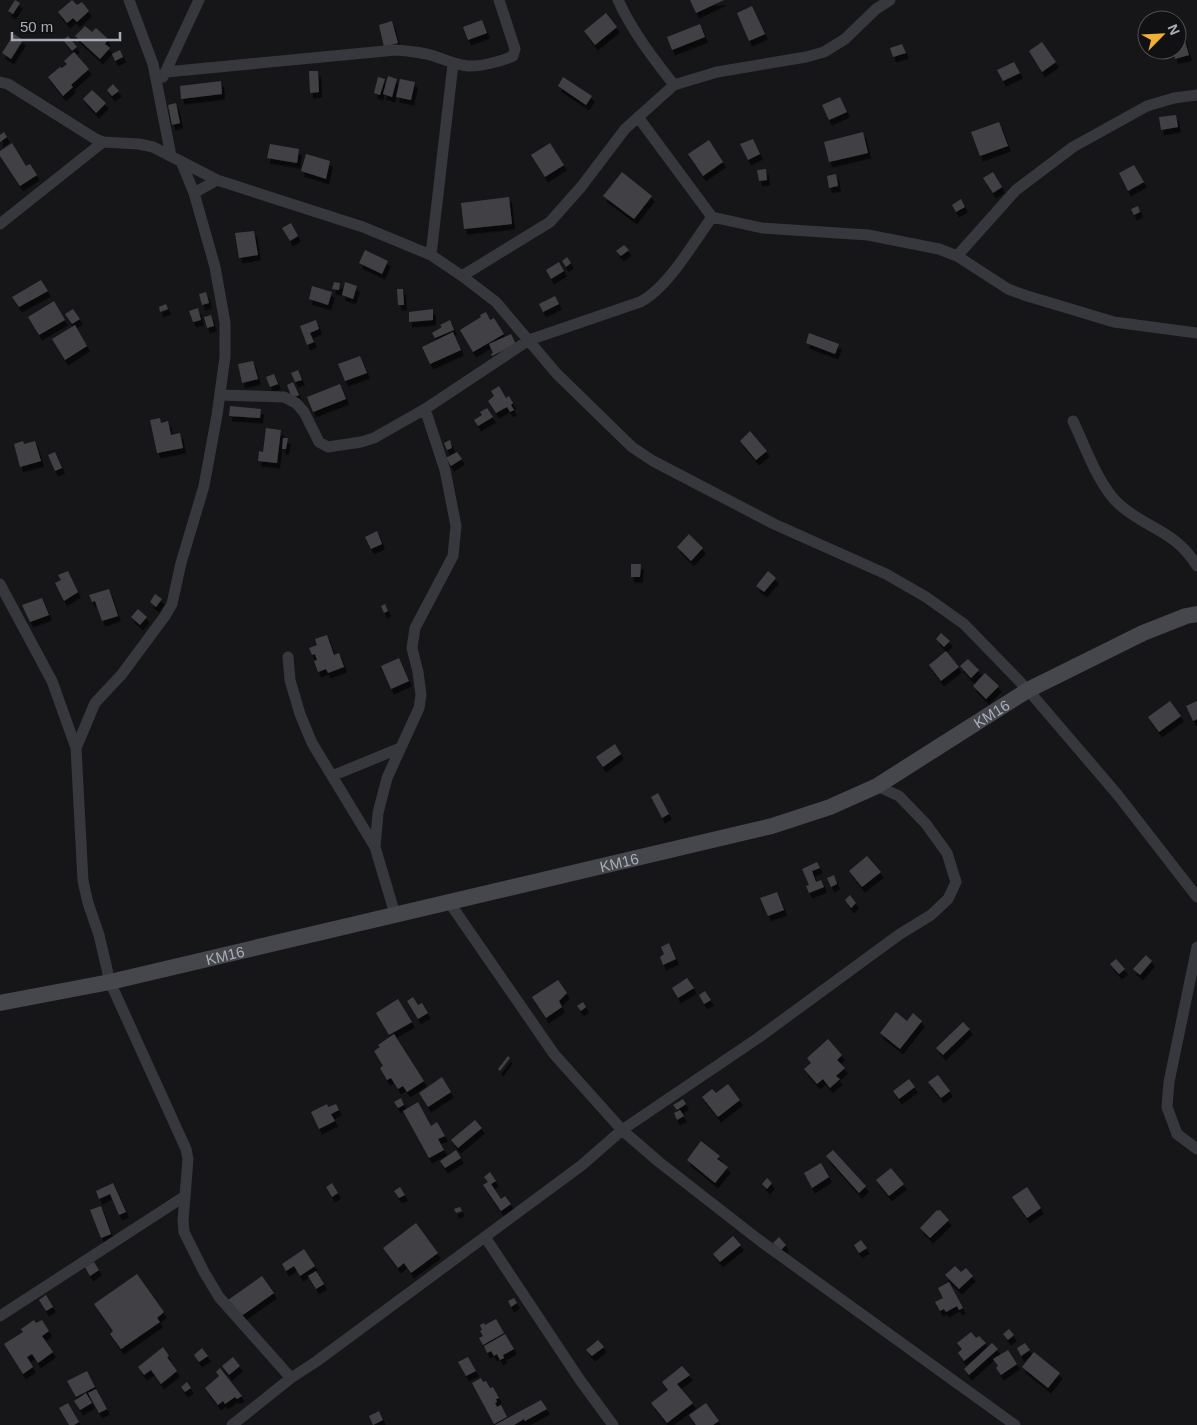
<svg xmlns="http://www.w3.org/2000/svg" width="1197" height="1425" viewBox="0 0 1197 1425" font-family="Helvetica,sans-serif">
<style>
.building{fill:#404145;filter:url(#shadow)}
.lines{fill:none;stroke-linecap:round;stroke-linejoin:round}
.street{stroke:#37383d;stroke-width:11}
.secondary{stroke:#45474d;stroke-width:16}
.labels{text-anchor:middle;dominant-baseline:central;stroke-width:4;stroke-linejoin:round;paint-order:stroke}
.street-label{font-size:15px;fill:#a8adb8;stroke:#111113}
</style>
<defs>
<filter id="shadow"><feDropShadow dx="3" dy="5.5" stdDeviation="0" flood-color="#0009"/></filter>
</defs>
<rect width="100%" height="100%" fill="#161618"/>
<!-- building -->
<path class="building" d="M15,0L20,3L13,14L8,11Z
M72,0L77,5L82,2L89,11L77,22L73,18L67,23L58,12Z
M690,0H724L696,13Z
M752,6L765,34L749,41L737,13Z
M606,13L617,27L595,45L584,31Z
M482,20L487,33L468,40L463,27Z
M392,21L398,43L384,47L379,25Z
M700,24L705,37L672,50L667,37Z
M85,26L92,32L96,28L108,39L105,44L110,48L100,59L75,36Z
M14,34L23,40L11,59L2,53Z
M1183,34L1189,55L1175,59L1173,50H1177V35Z
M68,36L77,47L72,51L63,40Z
M1042,42L1056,62L1042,72L1029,51Z
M902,44L906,53L893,57L890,48Z
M120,50L123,57L115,61L112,54Z
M74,52L89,69L71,85L73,87L63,96L48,77L60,67L62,68L67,64L64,61Z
M1014,62L1020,73L1003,81L997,70Z
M309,71H318L319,92L310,93Z
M388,76L397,79L392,97L383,94Z
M378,77L385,79L380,95L374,93Z
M563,77L592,96L586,105L558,86Z
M400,79L415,82L411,100L396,97Z
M221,81L222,94L181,99L180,86Z
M113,84L119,91L112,96L107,90Z
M92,90L106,103L96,113L83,99Z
M840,97L847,112L829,120L822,105Z
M176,103L180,123L172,125L168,105Z
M1176,115L1178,127L1161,130L1159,117Z
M999,122L1008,146L980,156L971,132Z
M4,132L7,137L0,142V135Z
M863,132L868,153L829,162L824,142Z
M753,139L760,154L748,160L740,144Z
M709,140L723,162L703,176L688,154Z
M12,143L26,166L30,164L37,175L20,186L0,156V151Z
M550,143L564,165L545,177L531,155Z
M270,144L299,149L297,163L267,158Z
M306,154L330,161L326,179L301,171Z
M1134,165L1144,182L1128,191L1119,173Z
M766,169L767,180L759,181L757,170Z
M622,172L652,196L634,219L603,196Z
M993,172L1002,187L993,193L983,178Z
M836,174L838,186L829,188L827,176Z
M509,197L512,224L464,229L461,203Z
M961,199L965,207L956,212L952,205Z
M1138,206L1140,212L1134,215L1131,209Z
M291,223L298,236L290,241L282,228Z
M254,231L258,255L239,258L235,233Z
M624,245L629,250L621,256L616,251Z
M365,250L388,261L382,274L359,263Z
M567,257L571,263L566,267L562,261Z
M559,262L564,271L551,279L546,270Z
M41,280L48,291L19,307L12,297Z
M334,282L340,283L339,290L332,289Z
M345,282L357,286L353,299L342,295Z
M312,286L332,292L328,305L309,299Z
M397,289H403L404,305H398Z
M206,292L209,303L202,305L199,294Z
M555,296L559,304L543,312L539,304Z
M54,301L65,320L39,335L28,317Z
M166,304L168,309L160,312L159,307Z
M198,308L201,320L193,322L189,311Z
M73,309L80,319L72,324L65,314Z
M433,309V320L409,322V312Z
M486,312L490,320L494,318L504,334L473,352L460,330L481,317L480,315Z
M211,315L214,326L207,328L204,317Z
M316,320L319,329L310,333L314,342L307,345L300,326Z
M450,320L454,330L435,338L432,333L442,327L440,325Z
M75,325L87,346L65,360L52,339Z
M453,332L461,350L430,364L422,347Z
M809,333L839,344L835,354L806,343Z
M511,334L516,344L492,356L491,354L493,353L489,344Z
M360,356L367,373L345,381L338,364Z
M253,361L258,379L242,383L238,364Z
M298,370L302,380L295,382L291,373Z
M274,374L278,384L270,387L266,377Z
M293,382L299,395L292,398L287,385Z
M340,384L346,399L313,412L307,397Z
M499,386L506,398L509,396L513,403L511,405L514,410L510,412L507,407L496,413L488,401L494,396L491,391Z
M230,406L261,409L260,418L229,416Z
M487,408L493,417L478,426L474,420L482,415L480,412Z
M160,418L161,423L168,421L171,435L180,433L183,448L157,453L150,420Z
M266,428L281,430L277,463L258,461L259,451L263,452Z
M750,431L767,451L756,460L740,441Z
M283,438H288L286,449H282Z
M450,440L452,448L447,450L444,443Z
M23,441L24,444L35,441L41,461L20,467L14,444Z
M55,452L62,468L55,471L48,455Z
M457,452L462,459L451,466L446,458Z
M377,531L382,544L371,549L365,537Z
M689,534L703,548L691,561L677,547Z
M631,564H641L640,577H631Z
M68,571L78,592L64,601L55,583L61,580L58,575Z
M768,571L776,578L764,592L756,586Z
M109,589L118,616L102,621L95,601L92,602L89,595Z
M155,594L162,599L156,607L150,602Z
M42,598L49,615L30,622L22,605Z
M385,604L388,611L384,613L381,606Z
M138,609L147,617L140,625L131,617Z
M941,633L950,641L944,647L936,639Z
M327,635L334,655L339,653L344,667L328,673L326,669L318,672L314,661L317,660L315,654L312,655L309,648L317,645L315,639Z
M946,651L959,667L941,681L929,665Z
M399,658L409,681L391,689L381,666Z
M968,659L979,670L971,678L960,666Z
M985,673L999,686L986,699L973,686Z
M1170,701L1181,716L1159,732L1148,717Z
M1197,701V719L1193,721L1186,706Z
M615,744L621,754L603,767L596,757Z
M658,793L669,814L662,818L651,797Z
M867,856L881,872L862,887L849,871Z
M817,862L820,868L812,871L816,882L821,880L824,887L809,893L806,886L809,885L802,869Z
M834,875L837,884L831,887L827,878Z
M777,892L784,910L768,916L760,898Z
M850,895L856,903L851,908L845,900Z
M669,943L676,959L663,965L660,957L664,954L661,947Z
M1146,955L1152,961L1140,975L1133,969Z
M1116,959L1125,969L1119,974L1110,964Z
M687,978L694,988L678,998L672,988Z
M558,980L567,993L559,1001L562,1007L546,1018L532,997Z
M705,991L711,1000L704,1004L699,995Z
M413,997L418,1005L422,1003L428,1013L418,1019L407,1001Z
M398,999L412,1022L389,1035L376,1013Z
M583,1002L586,1007L581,1011L577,1006Z
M896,1012L907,1021L913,1013L922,1021L900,1049L880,1033Z
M963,1022L970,1029L943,1055L936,1048Z
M394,1034L424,1081L407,1092L403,1086L398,1089L391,1078L387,1080L380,1068L383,1066L374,1051L380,1047L378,1045Z
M828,1039L842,1055L837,1060L845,1068L836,1076L840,1079L830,1088L823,1079L817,1084L804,1069L811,1063L807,1058Z
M508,1056L510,1058L500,1071L498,1069Z
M938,1075L950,1091L941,1098L928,1082Z
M442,1077L451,1092L428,1107L419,1093Z
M909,1079L915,1087L899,1099L893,1091Z
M728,1084L740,1100L718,1117L702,1097L712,1089L716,1093Z
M401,1098L404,1105L398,1108L394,1102Z
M683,1099L686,1104L677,1110L673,1105Z
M418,1102L431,1126L437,1122L445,1136L438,1139L444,1150L429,1158L403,1111Z
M327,1104L328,1107L336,1104L339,1110L331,1114L335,1121L319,1129L311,1112Z
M680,1110L684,1116L677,1120L674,1113Z
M475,1120L482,1128L458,1148L451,1140Z
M701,1141L720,1156L717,1159L728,1167L715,1183L687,1160Z
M456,1150L461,1158L445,1168L440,1161Z
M833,1150L866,1186L859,1193L826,1156Z
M821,1163L829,1177L812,1188L804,1173Z
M891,1168L904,1184L889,1196L876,1180Z
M490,1172L496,1181L491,1184L501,1199L505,1196L511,1204L501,1211L483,1185L488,1182L484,1177Z
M767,1178L772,1183L767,1189L762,1184Z
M113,1183L126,1212L119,1215L110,1194L99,1199L96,1191Z
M332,1183L338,1193L332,1197L326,1187Z
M400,1187L405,1195L399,1198L394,1191Z
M1027,1187L1041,1208L1027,1218L1012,1197Z
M101,1206L111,1234L101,1238L90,1210Z
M460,1207L462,1211L456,1213L454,1209Z
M937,1210L938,1211L940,1210L949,1220L930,1238L920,1228Z
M416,1223L438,1253L411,1273L404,1263L398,1268L383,1248Z
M733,1236L741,1245L720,1262L713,1254Z
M779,1237L786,1245L780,1251L773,1243Z
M861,1240L867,1248L859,1253L854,1245Z
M304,1249L315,1266L300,1276L294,1266L286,1271L282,1264Z
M94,1262L99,1270L90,1276L85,1267Z
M955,1266L961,1272L966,1268L973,1276L959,1289L945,1275Z
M316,1271L324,1284L316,1289L308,1276Z
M137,1274L164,1312L157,1318L160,1322L121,1349L110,1334L113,1331L94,1304Z
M262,1276L274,1293L240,1317L228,1300Z
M949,1282L963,1308L959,1310L957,1306L946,1312L944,1309L940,1311L935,1302L943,1298L938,1288Z
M46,1295L53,1307L46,1311L39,1300Z
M514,1298L517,1303L511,1307L508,1301Z
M496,1319L504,1333L483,1345L479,1338L483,1336L480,1331L482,1330L480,1325L484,1323L485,1325Z
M34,1320L36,1323L42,1320L49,1331L42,1336L53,1352L38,1363L32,1354L27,1357L33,1367L23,1374L4,1344L23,1332L21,1329Z
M1009,1329L1014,1335L1008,1340L1003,1334Z
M971,1332L976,1338L979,1336L986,1343L964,1361L958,1353L962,1349L957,1343Z
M505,1334L514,1349L503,1355L504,1358L500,1360L497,1354L494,1356L491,1351L487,1353L484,1346Z
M598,1340L604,1347L592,1356L586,1350Z
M992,1343L998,1349L969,1375L964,1369Z
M1025,1343L1030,1350L1021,1356L1017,1348Z
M163,1347L169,1356L167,1357L177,1371L161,1384L151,1370L144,1375L138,1367Z
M202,1348L208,1356L199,1362L194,1355Z
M1008,1350L1017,1364L1001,1375L996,1368L998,1366L993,1359Z
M1034,1352L1060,1373L1048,1388L1022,1367Z
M233,1357L240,1366L229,1375L222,1366Z
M468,1357L476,1371L466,1376L458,1362Z
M682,1366L690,1375L677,1384L693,1403L667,1423L651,1403L668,1390L662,1382Z
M220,1368L242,1396L237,1399L235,1397L225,1404L223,1401L218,1405L205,1388L219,1376L216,1372Z
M87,1371L95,1387L76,1397L67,1381Z
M481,1378L483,1382L486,1381L490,1388L493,1387L499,1398L496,1399L497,1402L495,1403L497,1407L501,1405L507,1417L494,1424L472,1383Z
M187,1382L191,1388L185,1392L181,1387Z
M96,1389L107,1409L99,1413L88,1393Z
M86,1393L92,1403L80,1410L74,1401Z
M541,1400L547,1409L525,1421L524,1419L514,1425H495Z
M68,1403L79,1422L74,1425H69L59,1408Z
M706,1403L719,1421L713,1425H696L689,1415Z
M379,1411L383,1420L373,1425L369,1416Z"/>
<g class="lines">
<!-- street -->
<path class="street" d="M129,0L153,64L171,156
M618,0C632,31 653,58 674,85
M166,72L396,50C409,51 422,52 434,56C446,60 455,65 468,66C479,67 503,61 513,56L515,49L499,0
M163,77L199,0
M0,82L8,84L94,138L103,142L139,144L153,147L217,180L363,227L431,255L462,276L496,302L557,374L632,447L653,461L774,524L886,574L926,597L964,624L1028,690L1117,794L1197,897
M638,117L712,217L762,228L868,235L939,249L957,256L1008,289L1024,295L1114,322L1197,333
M181,161L194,193L215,267L225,323V357L217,415L204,486L181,563L172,604L165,616L122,674L95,703L76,748L83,881L88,903L99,935L110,982L186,1149L188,1159L183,1221L184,1232L204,1272L219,1297L291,1378
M194,193L217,180
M0,224L103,142
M431,255L453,64
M957,256L1016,190L1073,147L1147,106L1174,98L1197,95
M462,276L550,222L581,187L625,129L674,85L717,72L806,57L824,52L845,39L876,9L890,0
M220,395L284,397L296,403L304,412L319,442L328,447L361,442L374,438L425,409L529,340L640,302C667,289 694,242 712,217
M1073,421C1085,446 1099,487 1120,505C1147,529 1176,531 1197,566
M0,584L52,681L76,748
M288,657L290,680L300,714L312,743L375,847L395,914
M332,776L400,748
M375,847L378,813L387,778L419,708L421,695L418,672L412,648L415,628L453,556L456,526L445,470L425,409
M449,902L554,1054L622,1130L659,1162L759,1240L1015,1425
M1197,947L1169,1082L1167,1107L1177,1134L1197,1149
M485,1237L580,1380L613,1425
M0,1316L185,1196
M232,1425L291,1378L317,1361L582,1165L622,1130L758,1038L900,934L931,915L948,899L956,882L947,853L926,824L899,796L877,786"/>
<!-- secondary -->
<path class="secondary" id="s1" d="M0,1003L110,982L772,826L830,807L877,786L1028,690L1143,633L1186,616L1197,614"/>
</g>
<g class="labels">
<!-- street labels -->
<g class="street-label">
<text stroke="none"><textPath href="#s1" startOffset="1040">KM16</textPath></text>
<text stroke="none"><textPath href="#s1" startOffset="635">KM16</textPath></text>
<text stroke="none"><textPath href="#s1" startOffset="230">KM16</textPath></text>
</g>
</g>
<!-- north arrow -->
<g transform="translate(1162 35) rotate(66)"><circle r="24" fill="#111113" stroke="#4d4f55"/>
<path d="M0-4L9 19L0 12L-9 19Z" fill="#f2b134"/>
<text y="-8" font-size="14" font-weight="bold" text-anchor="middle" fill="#a8adb8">N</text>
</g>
<!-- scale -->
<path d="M12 32v8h108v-8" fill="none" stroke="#a8adb8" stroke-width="2.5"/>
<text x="20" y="32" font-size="15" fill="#a8adb8" stroke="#111113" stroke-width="4" paint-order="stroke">50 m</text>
</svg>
